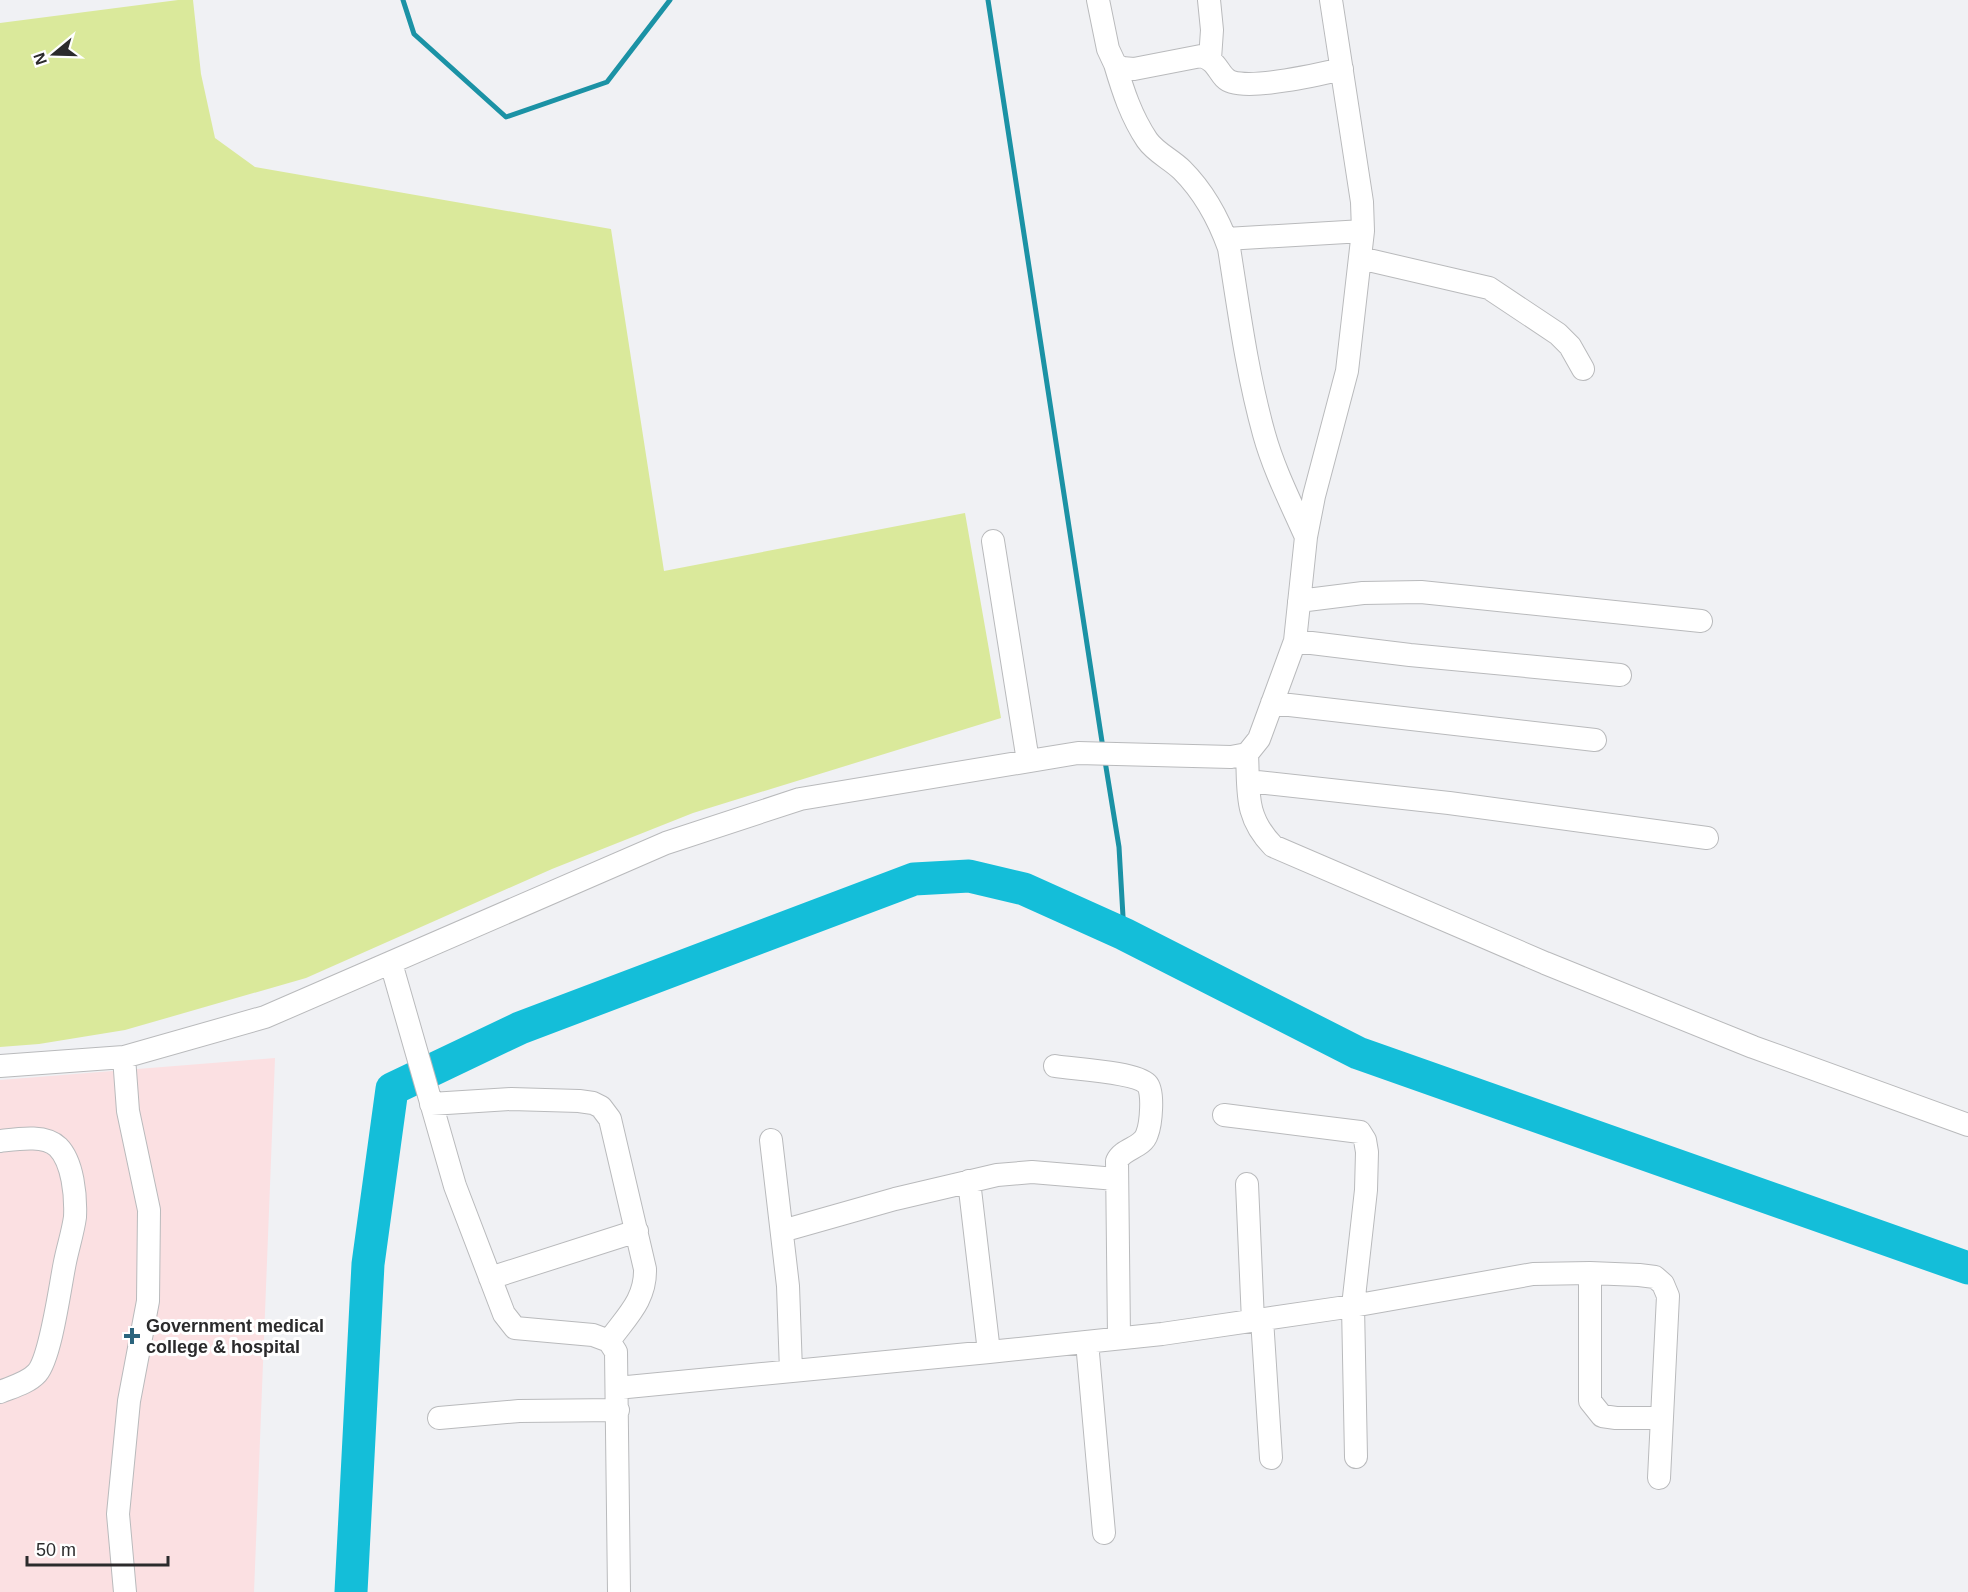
<svg xmlns="http://www.w3.org/2000/svg" width="1968" height="1592" viewBox="0 0 1968 1592" font-family="Arial,sans-serif">
<style>
.medical{fill:#fbe0e2}
.green{fill:#dae99b}
.lines{fill:none;stroke-linecap:round;stroke-linejoin:round}
.stream{stroke:#1b92a5;stroke-width:5}
.river{stroke:#14bed9;stroke-width:33}
.minor-casing{stroke:#b9babc;stroke-width:24}
.minor{stroke:#fff;stroke-width:22}
.poi-dot{fill:#2b647d;stroke:#fff;stroke-width:2}
.labels{text-anchor:middle;dominant-baseline:central;stroke-width:6;stroke-linejoin:round;paint-order:stroke}
.poi-label{font-size:18px;font-weight:bold;fill:#2b2b2c;stroke:#fff;text-anchor:start}
</style>
<rect width="100%" height="100%" fill="#f0f1f4"/>
<!-- medical -->
<path class="medical" d="M275,1058L254,1592H0V1080Z"/>
<!-- green -->
<path class="green" d="M178,0H193L201,74L215,138L255,167L611,229L664,571L965,513L1001,718L693,813L552,869L306,978L125,1030L39,1044L0,1047V23Z"/>
<g class="lines">
<!-- stream -->
<path class="stream" d="M403,0L414,34L506,117L607,82L670,0
M988,0L1103,748
M1105,761L1119,847L1124,934"/>
<!-- river -->
<path class="river" d="M351,1592L368,1264L392,1089L520,1028L914,879L969,876L1024,889L1124,934L1358,1053L1968,1268"/>
<defs>
<path id="minor" d="M1098,0L1108,49L1115,64L1122,68L1134,69L1201,56C1220,61 1218,78 1232,82C1256,89 1316,75 1342,69
M1209,0L1212,30L1210,59
M1115,64C1123,91 1131,116 1147,140C1156,153 1171,159 1182,170C1203,191 1219,220 1229,248C1239,311 1247,373 1264,434C1274,470 1291,503 1306,537
M1226,239L1363,231
M1360,258L1489,288L1558,334L1570,346L1583,369
M993,541L1028,761
M1299,601L1363,593L1421,592L1701,621
M1295,641L1410,655L1620,675
M1272,703L1595,740
M1247,754C1249,792 1244,816 1273,846L1545,963L1753,1047L1968,1125
M1248,781L1449,803L1707,838
M391,963L455,1186L504,1314L515,1328L593,1335L609,1341L616,1352L619,1592
M124,1057L128,1111L149,1210L148,1301L129,1401L118,1514L125,1592
M0,1066L124,1057L265,1017L666,843L800,799L1078,753L1231,757L1247,754L1259,739L1295,641L1306,537L1314,496L1347,371L1363,231L1362,202L1331,0
M1055,1066C1073,1069 1136,1072 1147,1084C1154,1091 1151,1124 1147,1134C1143,1148 1123,1148 1117,1161L1119,1338
M431,1104L511,1099L579,1101L593,1103L601,1107L610,1119L645,1269C646,1300 626,1317 609,1341
M1224,1115L1360,1132L1365,1140L1367,1152L1366,1190L1353,1306L1356,1457
M771,1140L788,1286L791,1371
M0,1141C17,1139 45,1134 58,1147C73,1162 76,1196 75,1217C73,1232 68,1247 65,1262C60,1286 51,1357 37,1373C28,1383 12,1387 0,1392
M969,1181L989,1352
M1247,1184L1253,1321
M782,1231L895,1199L997,1175L1032,1172L1116,1179
M1590,1273V1401L1602,1416L1616,1418H1662
M490,1278L637,1231
M1262,1319L1271,1458
M1087,1342L1104,1533
M617,1388L989,1352L1162,1334L1353,1306L1533,1274L1590,1273L1639,1275L1655,1277L1663,1284L1668,1296L1659,1478
M439,1418L519,1411L618,1410"/>
</defs>
<!-- minor casing -->
<use href="#minor" class="minor-casing"/>
<!-- minor -->
<use href="#minor" class="minor"/>
</g>
<!-- markers -->
<path class="poi-dot" d="M129 1327h6v6h6v6h-6v6h-6v-6h-6v-6h6z"/>
<g class="labels">
<!-- poi labels -->
<g class="poi-label">
<text x="146" y="1326">Government medical<tspan x="146" dy="21">college &amp; hospital</tspan></text>
</g>
</g>
<!-- north arrow -->
<g transform="translate(54 54) rotate(251)" stroke="#ffffff" stroke-width="4.5" paint-order="stroke">
<path d="M0-4.5L10 22L0 15L-10 22Z" fill="#2b2b2c"/>
<text y="-9" font-size="16" font-weight="bold" text-anchor="middle" fill="#2b2b2c">N</text>
</g>
<!-- scale -->
<path d="M27 1556v9h141v-9" fill="none" stroke="#2b2b2c" stroke-width="3"/>
<text x="36" y="1556" font-size="18" fill="#2b2b2c" stroke="#ffffff" stroke-width="4.5" paint-order="stroke">50 m</text>
</svg>
